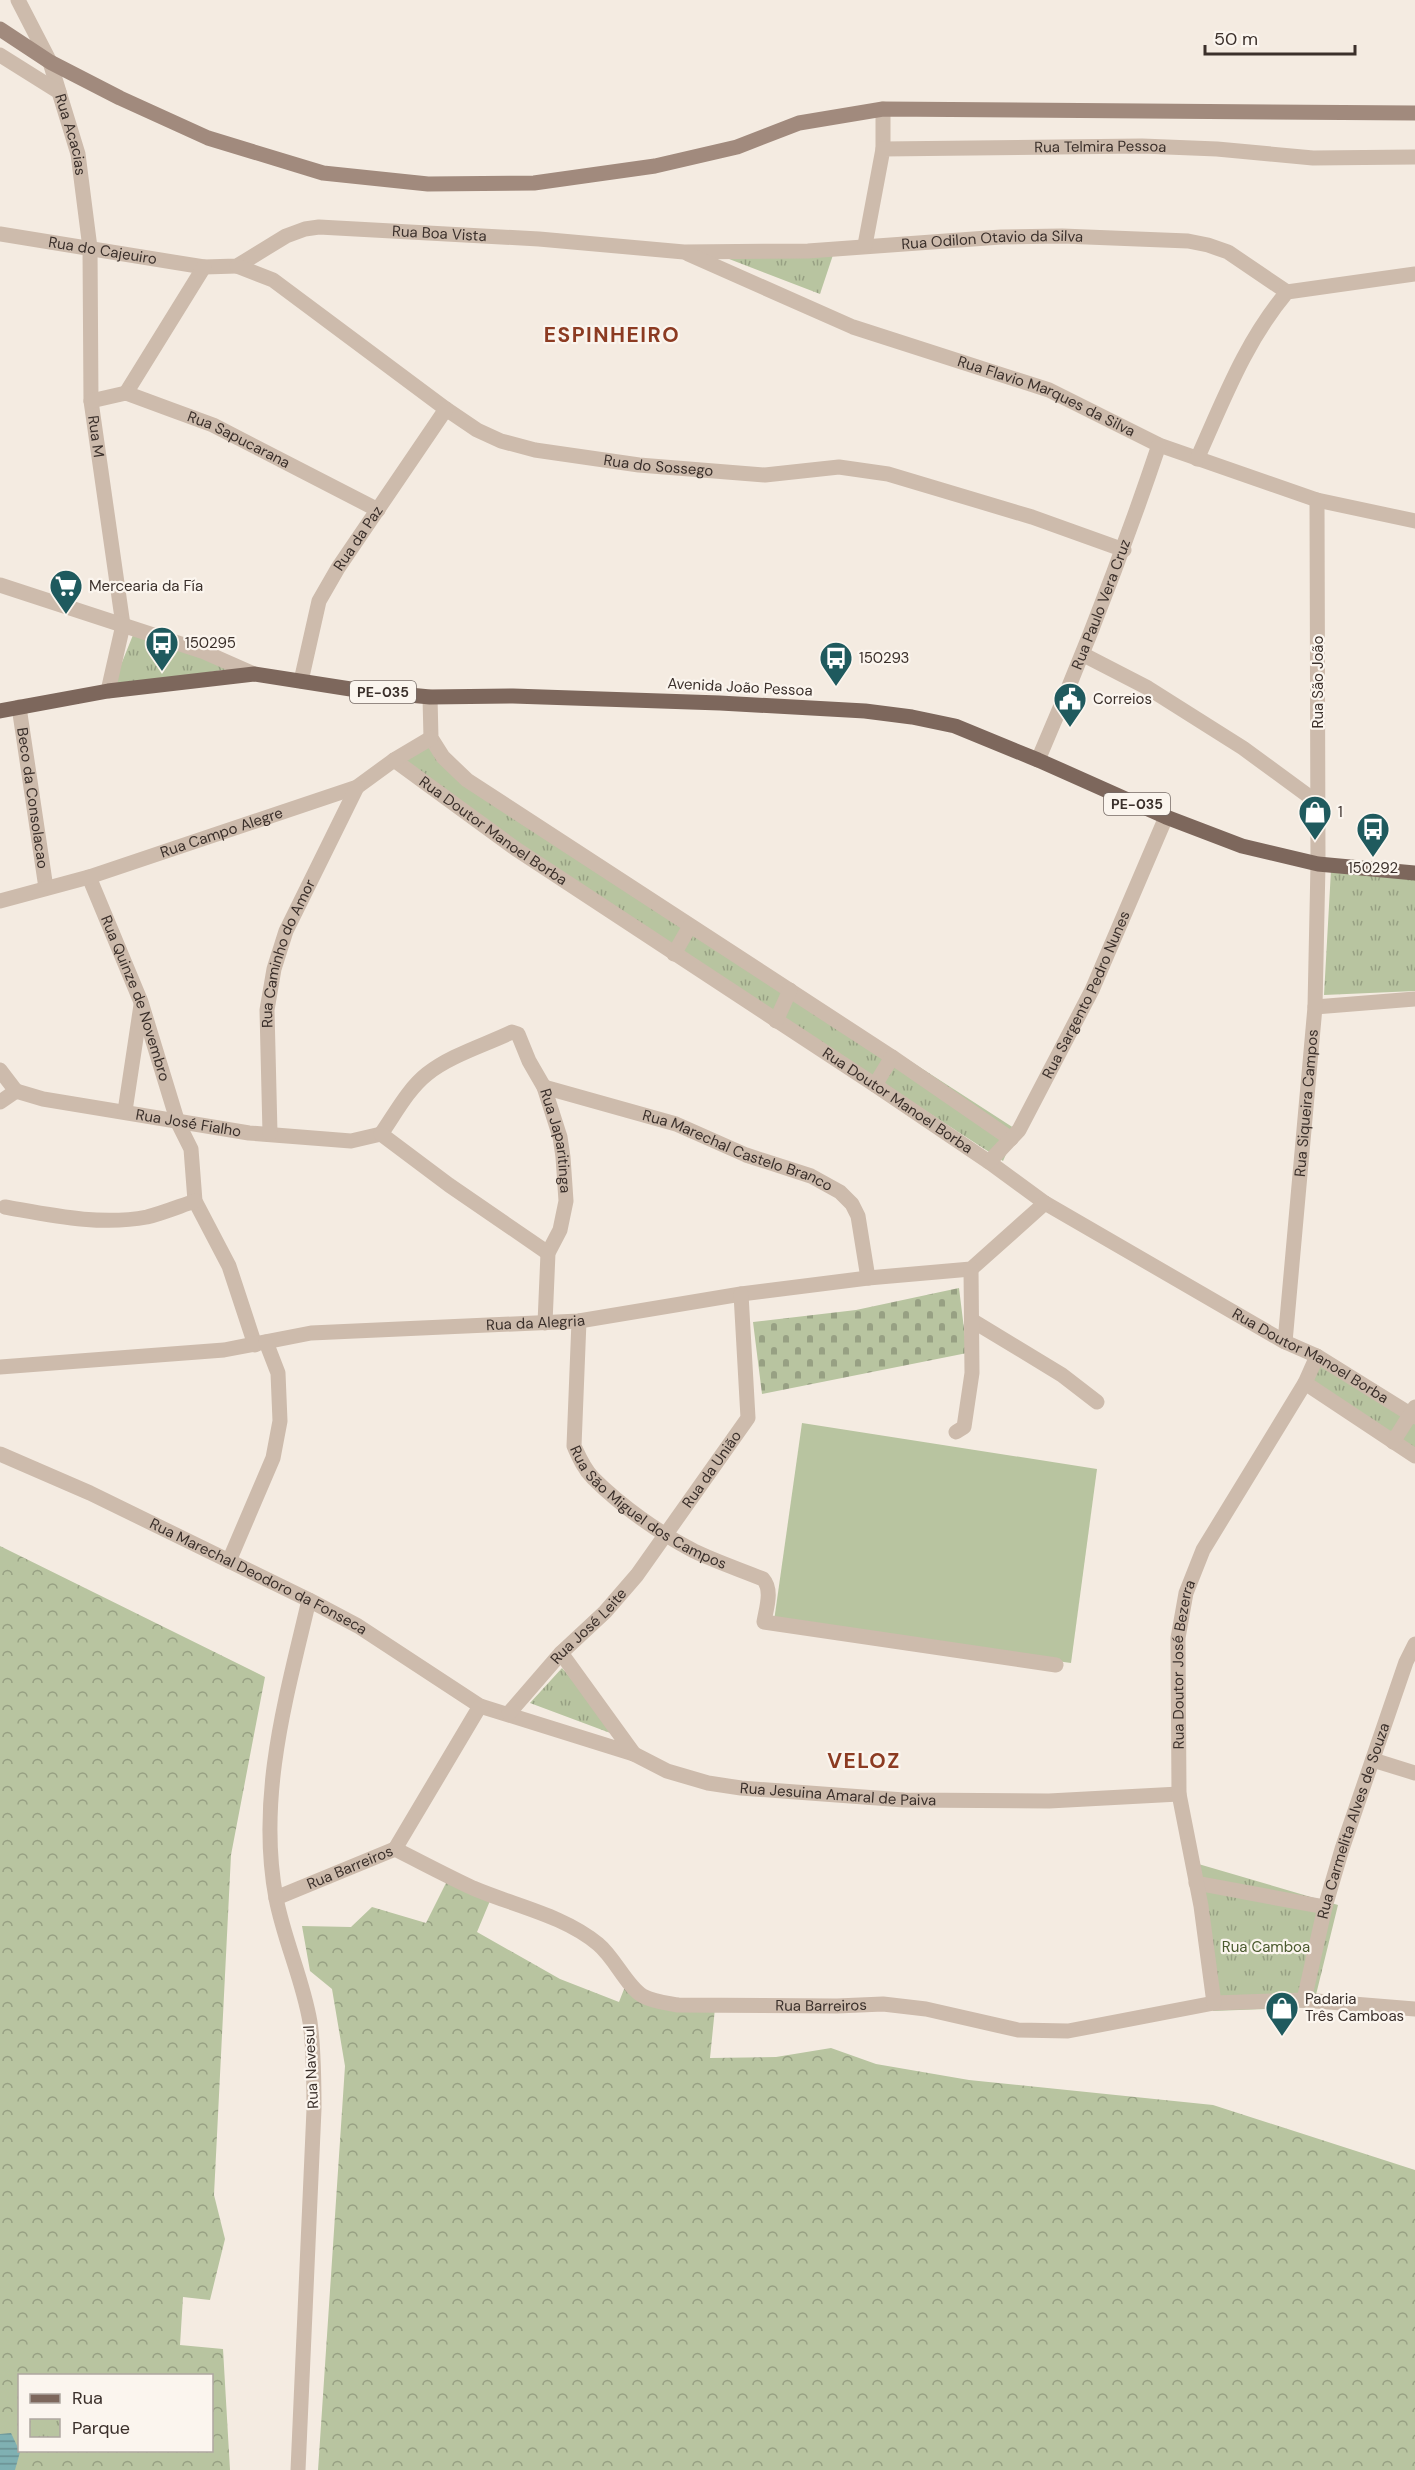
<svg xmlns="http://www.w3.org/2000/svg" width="1415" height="2470" viewBox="0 0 1415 2470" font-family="'DM Sans',sans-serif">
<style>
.green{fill:#b8c4a0}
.forest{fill:url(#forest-crowns);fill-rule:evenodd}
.cemetery{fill:url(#cemetery-stones)}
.park{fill:url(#park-tufts)}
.water{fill:url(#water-rules)}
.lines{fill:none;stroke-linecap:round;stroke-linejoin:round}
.street{stroke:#cdbbac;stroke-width:15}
.secondary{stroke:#a18a7d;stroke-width:15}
.primary{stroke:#7d675c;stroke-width:15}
.labels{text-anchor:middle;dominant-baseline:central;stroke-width:4.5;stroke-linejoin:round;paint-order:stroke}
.shield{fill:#fbf5ee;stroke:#756b66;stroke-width:1.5}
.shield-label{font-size:14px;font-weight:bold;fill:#3b302b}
.street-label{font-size:15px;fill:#3b302b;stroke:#fbf5ee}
.poi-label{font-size:15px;fill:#3b302b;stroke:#fbf5ee;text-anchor:start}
.park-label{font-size:15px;fill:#4a5a2e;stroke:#fbf5ee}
.district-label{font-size:21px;font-weight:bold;letter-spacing:1.5px;fill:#8c3b22;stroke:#fbf5ee}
</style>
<defs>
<pattern id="forest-crowns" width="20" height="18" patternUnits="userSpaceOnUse" patternTransform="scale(1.5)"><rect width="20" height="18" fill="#b8c4a0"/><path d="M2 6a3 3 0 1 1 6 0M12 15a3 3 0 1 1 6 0" fill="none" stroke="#97a083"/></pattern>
<pattern id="cemetery-stones" width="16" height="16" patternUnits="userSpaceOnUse" patternTransform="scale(1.5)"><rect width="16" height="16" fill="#b8c4a0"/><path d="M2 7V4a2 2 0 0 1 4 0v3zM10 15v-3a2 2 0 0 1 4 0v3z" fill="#97a083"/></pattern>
<pattern id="park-tufts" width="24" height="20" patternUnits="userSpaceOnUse" patternTransform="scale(1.5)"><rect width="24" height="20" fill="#b8c4a0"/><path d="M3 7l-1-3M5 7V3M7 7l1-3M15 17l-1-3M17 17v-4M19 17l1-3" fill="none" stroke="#97a083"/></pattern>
<pattern id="water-rules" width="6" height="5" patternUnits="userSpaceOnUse" patternTransform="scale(1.5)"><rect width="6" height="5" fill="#7fb0b2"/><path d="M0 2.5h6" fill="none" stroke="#699091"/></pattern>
</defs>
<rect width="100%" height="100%" fill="#f4ebe1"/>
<!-- green -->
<path class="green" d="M802,1423L1097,1469L1071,1663L774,1621Z"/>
<!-- forest -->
<path class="forest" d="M0,1546L265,1677L231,1855L214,2195L225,2239L210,2300L183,2297L180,2345L223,2349L230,2470H0ZM20,2376H212V2450H20Z
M448,1879L492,1896L477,1932L560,1979L619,2002L626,1984L660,2002L715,2008L710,2058L776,2057L831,2048L876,2064L969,2080L1213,2105L1415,2170V2470H318L345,2066L332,1989L310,1971L302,1926L351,1927L372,1907L426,1923Z"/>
<!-- cemetery -->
<path class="cemetery" d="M959,1288L967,1353L762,1394L753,1322L856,1310Z"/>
<!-- park -->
<path class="park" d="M836,246L820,294L698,247Z
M133,635L236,668L112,687Z
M434,742L455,767L1017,1130L1003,1161L519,847L399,758Z
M1331,870L1415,877V991L1324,995Z
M1320,1354L1415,1413V1457L1303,1379Z
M562,1668L621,1737L530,1703Z
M1195,1863L1338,1905L1313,2007L1213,2011Z"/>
<!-- water -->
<path class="water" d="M11,2433L20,2452L15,2470H0V2434Z"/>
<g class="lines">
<!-- street -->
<g class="street">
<path d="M18,0L50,62L59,92"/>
<path id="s1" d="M0,55L59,92L78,154L90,248L91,401L123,625L108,691"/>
<path d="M883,109V149"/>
<path id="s2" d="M0,234L204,267L237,266L286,236L305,229L319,227L539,239L684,252L808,251L1001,237L1062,236L1188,241L1208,245L1228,252L1287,292"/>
<path id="s3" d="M865,245L883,149L1142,146L1217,149L1313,158L1415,157"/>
<path id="s4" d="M688,254L853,327L1049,390L1159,445L1317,500L1415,521"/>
<path id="s5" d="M237,266L273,280L446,409L477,430L501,441L535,450L639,465L765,475L839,467L888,474L1032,517L1124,550"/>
<path d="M126,393L204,267"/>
<path id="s6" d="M91,401L126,393L172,410L213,425L378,510"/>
<path d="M1197,459C1224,399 1245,342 1287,292L1415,274"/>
<path d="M0,585L202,651L254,674"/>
<path d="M1084,655L1148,688L1243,748L1318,803"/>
<path id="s7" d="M301,681L319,601L338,568L446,409"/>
<path d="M430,697L431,738L443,757L467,780L892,1057L1011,1139"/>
<path id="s8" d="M19,707L46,888"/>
<path id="s9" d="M394,760L516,849L875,1085L989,1162L1045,1203L1285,1342L1317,1356L1415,1417"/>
<path id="s10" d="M1038,760C1083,656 1123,552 1159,445"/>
<path id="s11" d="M89,877L141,1002L178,1123L191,1149L195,1201L229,1266L255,1345"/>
<path id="s12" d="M0,901L89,877L357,787L394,760L431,738"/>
<path d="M674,954L690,926"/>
<path d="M1315,1007L1415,999"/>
<path d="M776,1021L790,990"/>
<path d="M0,1070L16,1091"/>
<path d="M875,1085L892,1057"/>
<path id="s13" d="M544,1087L676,1124L746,1155L811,1176L840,1192L852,1204L858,1216L868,1278"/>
<path id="s14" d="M0,1102L16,1091L43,1099L249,1133L351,1141L381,1134"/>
<path d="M125,1111L141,1005"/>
<path id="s15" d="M270,1133L267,1010L274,969L286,931L357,787"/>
<path id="s16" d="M381,1134C395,1114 408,1089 427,1074C451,1055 485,1045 512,1032L518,1034L529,1061L544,1087L560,1137L563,1157L566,1201L560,1230L548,1253L545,1323"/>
<path d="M381,1134L449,1185L548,1253"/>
<path id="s17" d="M989,1162L1019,1130L1092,990L1166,817"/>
<path d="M5,1207C51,1215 100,1226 147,1217C163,1213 180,1206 195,1201"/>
<path id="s18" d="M579,1321L574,1446C579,1457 584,1469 593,1478C621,1506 659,1533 694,1551C717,1562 741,1570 763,1579C773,1590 766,1609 764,1622L1056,1665"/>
<path d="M973,1321L1062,1375L1097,1402"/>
<path id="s19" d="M1285,1342L1315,1007L1318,864L1317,500"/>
<path id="s20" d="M0,1367L224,1350L311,1333L579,1321L741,1294L868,1278L971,1269L1045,1203"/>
<path d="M1305,1383L1415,1456"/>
<path d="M956,1432L964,1427L972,1373L971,1269"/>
<path d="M1393,1442L1415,1407"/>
<path id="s21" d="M0,1454L90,1493L309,1600L358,1626L480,1706L634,1754L667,1771L708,1783L741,1788L904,1800L1049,1801L1179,1794"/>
<path d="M229,1561L273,1458L280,1421L278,1373L266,1342"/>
<path d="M561,1653L634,1754"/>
<path id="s22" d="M509,1713L561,1653L605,1612L637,1575L748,1418L741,1294"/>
<path d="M1373,1760L1415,1773"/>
<path d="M395,1849L480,1706"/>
<path d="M1196,1883L1325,1907"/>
<path id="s23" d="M276,1898L395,1849C421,1862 447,1876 473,1888C515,1906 563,1915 598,1944C615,1958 627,1987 643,1996C654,2002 667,2003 678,2005L837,2006L883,2004L926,2009L1018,2030L1068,2031L1214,2003L1304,2000L1415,2009"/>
<path id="s24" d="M1304,2000L1325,1907L1342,1849L1406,1662L1415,1644"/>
<path id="s25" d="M1214,2003L1201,1906L1179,1794L1178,1638L1186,1593L1203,1550L1305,1383L1317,1356"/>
<path d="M298,2470L314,2109C314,2080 314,2051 310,2022C303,1980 284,1940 276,1898C257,1797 286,1698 309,1600"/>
</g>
<!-- secondary -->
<path class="secondary" d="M0,29L50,62L120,98L208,138L323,173L428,184L534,183L655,166L737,147L799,123L883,109L1415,113"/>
<!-- primary -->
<path class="primary" d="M0,711L108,691L254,674L357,690L430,697L513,696L720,703L865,711L912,717L955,726L1038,760L1166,817L1242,846L1318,864L1415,873"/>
</g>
<!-- icons -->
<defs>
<symbol id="supermarket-pin" viewBox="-11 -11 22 30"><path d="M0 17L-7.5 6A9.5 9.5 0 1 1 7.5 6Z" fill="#1f5a5e" stroke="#fbf5ee"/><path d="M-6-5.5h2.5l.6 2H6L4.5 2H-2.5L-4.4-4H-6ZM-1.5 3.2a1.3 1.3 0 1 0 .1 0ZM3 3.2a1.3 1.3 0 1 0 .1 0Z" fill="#fff"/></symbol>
<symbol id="bus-pin" viewBox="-11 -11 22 30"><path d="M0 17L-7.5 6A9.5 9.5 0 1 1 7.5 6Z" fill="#1f5a5e" stroke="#fbf5ee"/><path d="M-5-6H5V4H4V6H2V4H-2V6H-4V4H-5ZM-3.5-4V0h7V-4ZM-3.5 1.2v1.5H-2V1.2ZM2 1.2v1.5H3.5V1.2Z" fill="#fff"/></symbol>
<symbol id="civic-pin" viewBox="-11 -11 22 30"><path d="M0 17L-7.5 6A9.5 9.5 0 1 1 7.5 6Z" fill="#1f5a5e" stroke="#fbf5ee"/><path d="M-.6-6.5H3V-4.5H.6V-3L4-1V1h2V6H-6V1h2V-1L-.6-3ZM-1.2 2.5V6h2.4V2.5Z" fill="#fff"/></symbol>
<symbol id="shop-pin" viewBox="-11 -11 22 30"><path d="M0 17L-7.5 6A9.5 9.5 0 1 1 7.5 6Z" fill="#1f5a5e" stroke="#fbf5ee"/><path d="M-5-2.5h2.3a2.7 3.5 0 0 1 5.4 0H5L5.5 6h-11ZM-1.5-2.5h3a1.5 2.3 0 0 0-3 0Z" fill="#fff"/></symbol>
</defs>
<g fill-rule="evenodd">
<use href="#supermarket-pin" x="47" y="567" width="38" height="52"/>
<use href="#bus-pin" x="143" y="624" width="38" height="52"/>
<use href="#bus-pin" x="817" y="639" width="38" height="52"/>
<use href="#civic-pin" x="1051" y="680" width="38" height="52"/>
<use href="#shop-pin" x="1296" y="793" width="38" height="52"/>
<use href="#bus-pin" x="1354" y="810" width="38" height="52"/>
<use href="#shop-pin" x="1263" y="1989" width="38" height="52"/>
</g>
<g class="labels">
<!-- shield labels -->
<g class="shield">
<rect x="350" y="681" width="66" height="22" rx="4.5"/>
<rect x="1104" y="793" width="66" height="22" rx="4.5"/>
</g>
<g class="shield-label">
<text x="383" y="692">PE-035</text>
<text x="1137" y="804">PE-035</text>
</g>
<!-- street labels -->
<g class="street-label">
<text stroke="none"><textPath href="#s1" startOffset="114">Rua Acacias</textPath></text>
<text stroke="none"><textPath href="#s3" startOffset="315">Rua Telmira Pessoa</textPath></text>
<text stroke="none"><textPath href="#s2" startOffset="452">Rua Boa Vista</textPath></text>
<text stroke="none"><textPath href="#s2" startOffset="1006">Rua Odilon Otavio da Silva</textPath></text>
<text stroke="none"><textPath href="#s2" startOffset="104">Rua do Cajeuiro</textPath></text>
<text stroke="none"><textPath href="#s4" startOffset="386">Rua Flavio Marques da Silva</textPath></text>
<text stroke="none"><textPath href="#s1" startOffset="418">Rua M</textPath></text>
<text stroke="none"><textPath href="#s6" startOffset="158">Rua Sapucarana</textPath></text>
<text stroke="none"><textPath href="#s5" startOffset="478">Rua do Sossego</textPath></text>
<text stroke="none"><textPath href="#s7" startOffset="156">Rua da Paz</textPath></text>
<text stroke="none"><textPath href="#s10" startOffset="168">Rua Paulo Vera Cruz</textPath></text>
<text transform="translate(1318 682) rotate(-90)">Rua São João</text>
<text transform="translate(740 687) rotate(3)">Avenida João Pessoa</text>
<text stroke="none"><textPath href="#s8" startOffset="92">Beco da Consolacao</textPath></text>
<text stroke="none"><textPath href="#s9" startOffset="122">Rua Doutor Manoel Borba</textPath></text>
<text stroke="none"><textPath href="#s12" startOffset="232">Rua Campo Alegre</textPath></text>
<text stroke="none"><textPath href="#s15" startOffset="183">Rua Caminho do Amor</textPath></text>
<text stroke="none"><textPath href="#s17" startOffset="195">Rua Sargento Pedro Nunes</textPath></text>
<text stroke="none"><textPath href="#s11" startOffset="130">Rua Quinze de Novembro</textPath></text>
<text stroke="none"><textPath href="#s9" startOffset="608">Rua Doutor Manoel Borba</textPath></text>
<text stroke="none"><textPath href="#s19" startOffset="240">Rua Siqueira Campos</textPath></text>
<text stroke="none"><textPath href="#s14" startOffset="195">Rua José Fialho</textPath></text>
<text stroke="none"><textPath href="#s16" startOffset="292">Rua Japaritinga</textPath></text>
<text stroke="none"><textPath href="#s13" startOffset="204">Rua Marechal Castelo Branco</textPath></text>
<text stroke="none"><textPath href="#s20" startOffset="538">Rua da Alegria</textPath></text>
<text stroke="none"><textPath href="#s9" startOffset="1094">Rua Doutor Manoel Borba</textPath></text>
<text stroke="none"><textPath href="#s22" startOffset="318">Rua da União</textPath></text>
<text stroke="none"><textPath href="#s18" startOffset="224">Rua São Miguel dos Campos</textPath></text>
<text stroke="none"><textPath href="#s21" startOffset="286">Rua Marechal Deodoro da Fonseca</textPath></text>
<text stroke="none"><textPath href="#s22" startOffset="118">Rua José Leite</textPath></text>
<text stroke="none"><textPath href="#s25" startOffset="342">Rua Doutor José Bezerra</textPath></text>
<text stroke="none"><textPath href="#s21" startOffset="915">Rua Jesuina Amaral de Paiva</textPath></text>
<text stroke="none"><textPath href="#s24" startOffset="186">Rua Carmelita Alves de Souza</textPath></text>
<text stroke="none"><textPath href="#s23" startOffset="80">Rua Barreiros</textPath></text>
<text stroke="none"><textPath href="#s23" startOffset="602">Rua Barreiros</textPath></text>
<text transform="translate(311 2067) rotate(-93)">Rua Navesul</text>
</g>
<!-- poi labels -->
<g class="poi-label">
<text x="89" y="586">Mercearia da Fía</text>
<text x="185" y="643">150295</text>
<text x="859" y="658">150293</text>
<text x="1093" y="699">Correios</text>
<text x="1338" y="812">1</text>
<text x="1373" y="868" text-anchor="middle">150292</text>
<text x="1305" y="1999">Padaria<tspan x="1305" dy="17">Três Camboas</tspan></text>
</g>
<!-- park labels -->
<g class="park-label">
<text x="1266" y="1947">Rua Camboa</text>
</g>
<!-- district labels -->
<g class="district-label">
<text x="612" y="335">ESPINHEIRO</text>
<text x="864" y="1761">VELOZ</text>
</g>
</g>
<!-- legend -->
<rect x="18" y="2374" width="195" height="78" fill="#fbf5ee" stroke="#aea6a0" stroke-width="1.5"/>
<rect x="30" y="2394" width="30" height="9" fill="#7d675c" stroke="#aea6a0" stroke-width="1.5"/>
<text x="72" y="2404" font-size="18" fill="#3b302b">Rua</text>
<rect x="30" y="2419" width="30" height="18" fill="url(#park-tufts)" stroke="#aea6a0" stroke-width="1.5"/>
<text x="72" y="2434" font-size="18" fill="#3b302b">Parque</text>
<!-- scale -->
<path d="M1205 45v9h150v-9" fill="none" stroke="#3b302b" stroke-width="3"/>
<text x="1214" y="45" font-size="18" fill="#3b302b" stroke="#fbf5ee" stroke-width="4.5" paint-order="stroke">50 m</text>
</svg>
